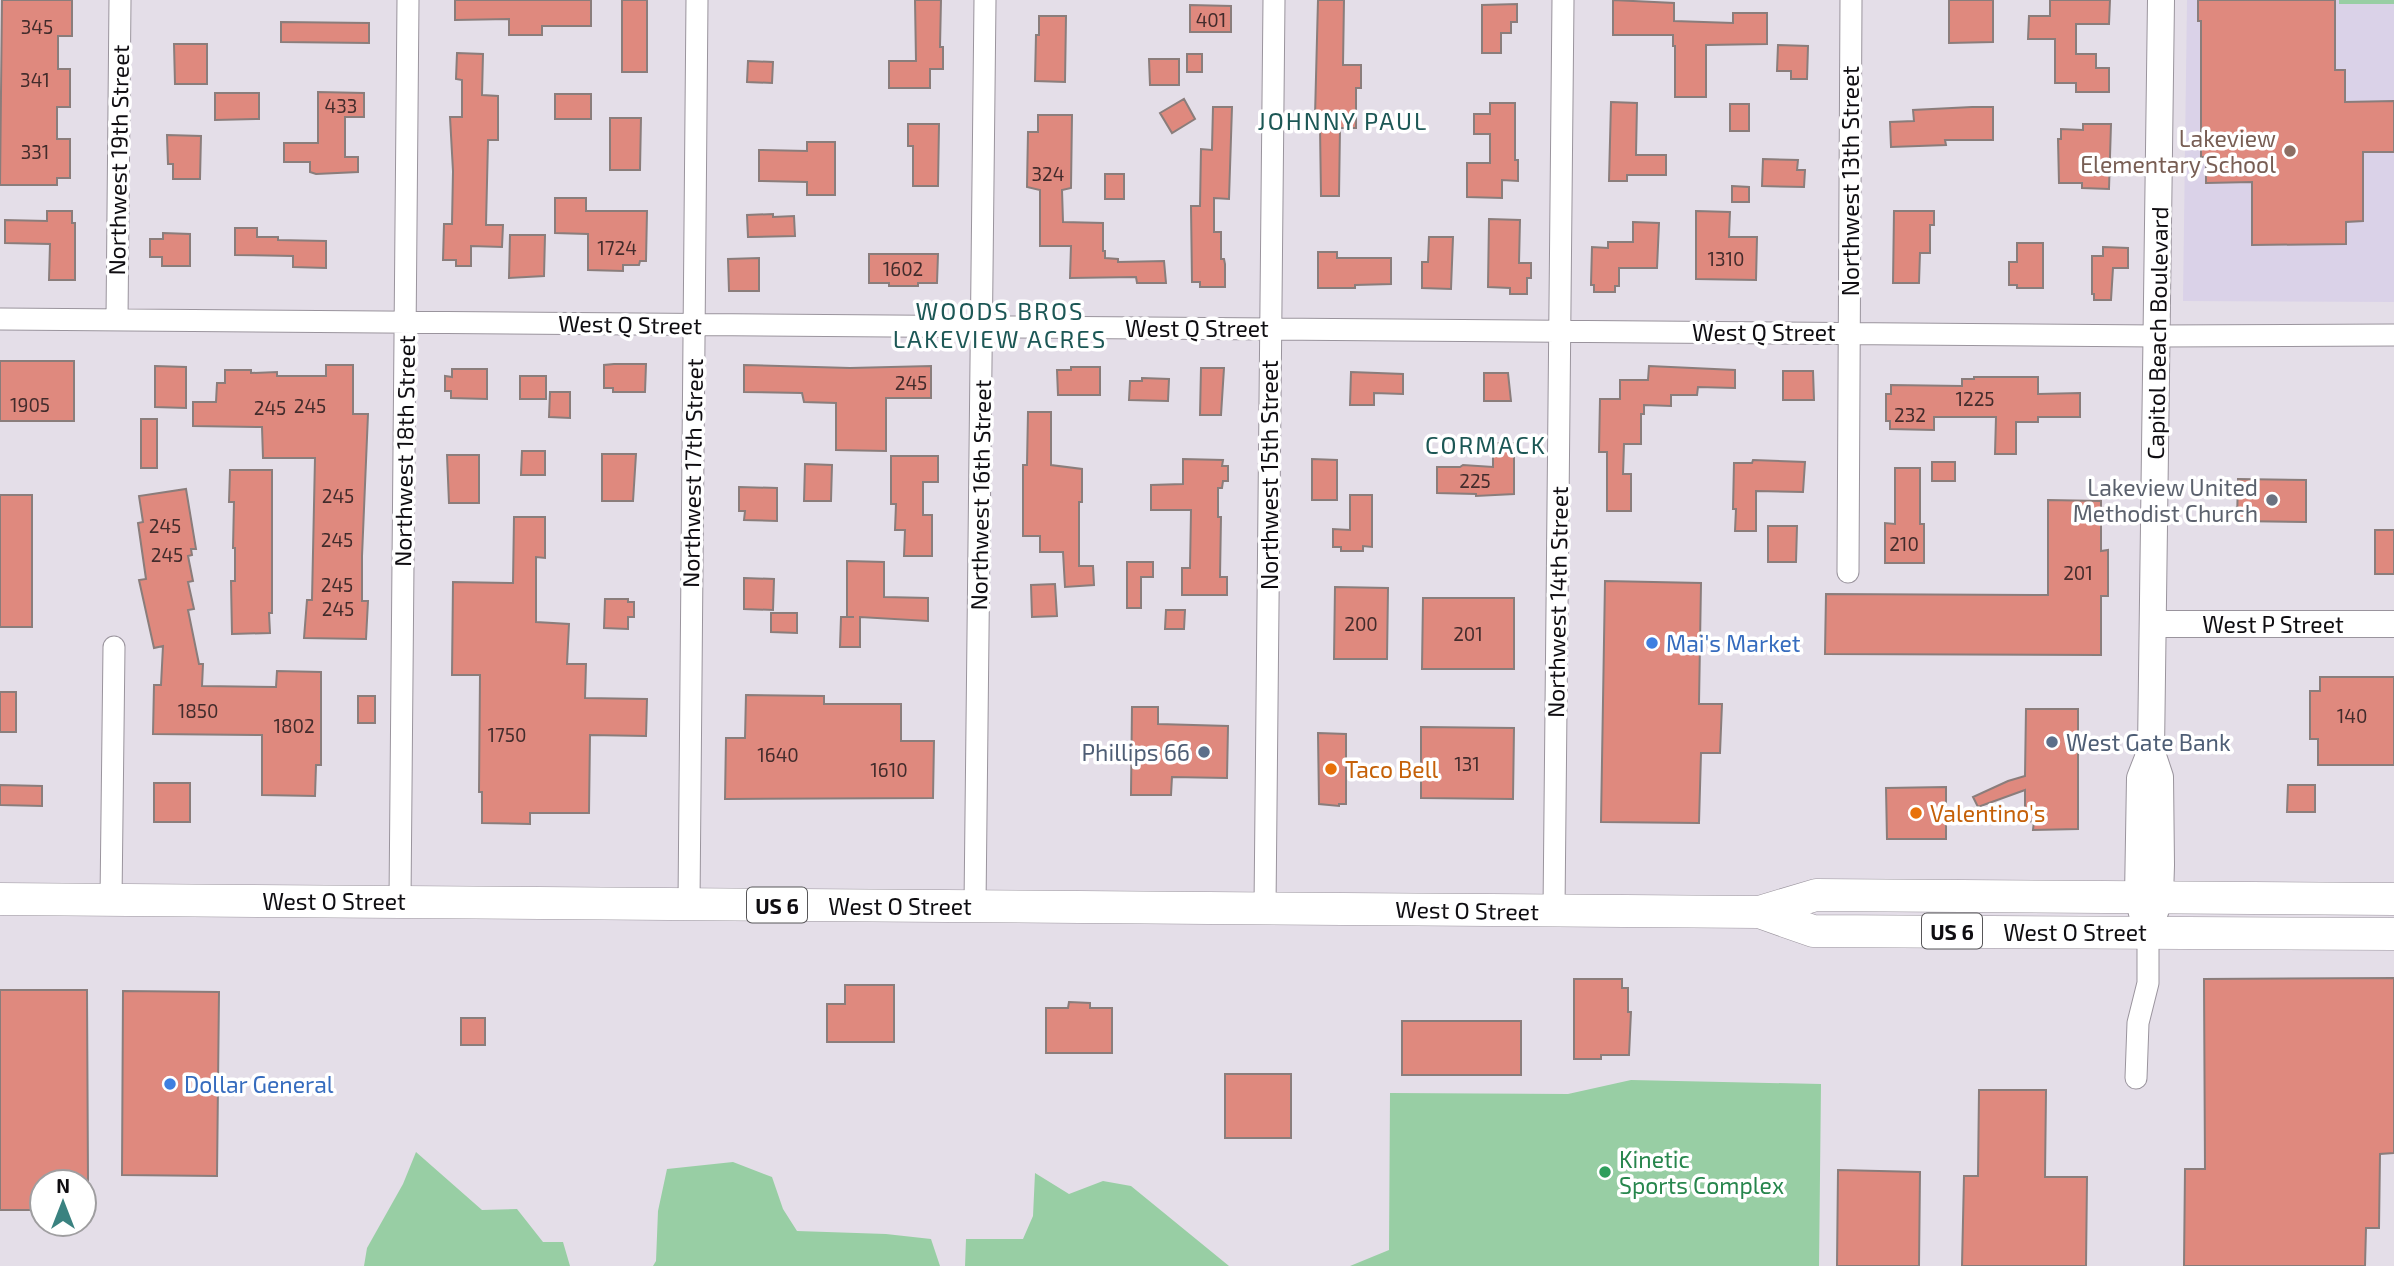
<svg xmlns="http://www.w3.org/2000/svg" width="2394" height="1266" viewBox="0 0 2394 1266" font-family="'Exo 2',sans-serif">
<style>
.education{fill:#dad2e8}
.green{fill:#98cea4}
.building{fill:#df897e;stroke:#8a7d7b;stroke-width:2}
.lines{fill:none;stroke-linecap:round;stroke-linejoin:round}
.minor-casing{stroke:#9a949d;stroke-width:23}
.tertiary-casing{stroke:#9a949d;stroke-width:28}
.primary-casing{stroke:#9a949d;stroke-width:33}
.minor{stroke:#fff;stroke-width:21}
.tertiary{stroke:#fff;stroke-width:26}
.primary{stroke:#fff;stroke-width:32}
.education-dot{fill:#8d6e63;stroke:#fff;stroke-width:2.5}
.worship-dot{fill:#6b7280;stroke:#fff;stroke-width:2.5}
.shop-dot{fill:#3f7fe0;stroke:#fff;stroke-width:2.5}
.service-dot{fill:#5c6f8a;stroke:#fff;stroke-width:2.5}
.food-dot{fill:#e8710a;stroke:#fff;stroke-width:2.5}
.leisure-dot{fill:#2e9e5b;stroke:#fff;stroke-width:2.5}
.labels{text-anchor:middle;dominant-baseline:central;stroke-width:7;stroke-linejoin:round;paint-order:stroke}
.number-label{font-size:19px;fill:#432c2c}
.shield{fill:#fff;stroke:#575658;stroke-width:2}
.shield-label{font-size:21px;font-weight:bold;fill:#0f0d11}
.education-label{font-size:23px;fill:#785e54;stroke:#fff;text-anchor:end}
.street-label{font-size:23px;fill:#0f0d11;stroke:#fff}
.worship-label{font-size:23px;fill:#5b616d;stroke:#fff;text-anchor:end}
.shop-label{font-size:23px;fill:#366cbe;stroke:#fff;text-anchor:start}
.service-label{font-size:23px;fill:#4e5e75;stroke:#fff;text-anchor:start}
.food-label{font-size:23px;fill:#c56008;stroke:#fff;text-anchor:start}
.leisure-label{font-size:23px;fill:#27864d;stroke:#fff;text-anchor:start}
.neighbourhood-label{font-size:24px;letter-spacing:2px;fill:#1c5755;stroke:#fff}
</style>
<rect width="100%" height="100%" fill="#e4dee8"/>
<!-- education -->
<path class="education" d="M2187,0H2394V302L2183,301Z"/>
<!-- green -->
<path class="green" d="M2339,0H2394V4H2339Z
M1631,1080L1821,1084L1819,1266H1350L1389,1250L1390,1093L1568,1094Z
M416,1152L482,1210L517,1209L543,1242H563L570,1266H364L367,1248L403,1184Z
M733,1162L772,1177L783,1209L797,1231L886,1234L931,1239L940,1266H653L656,1261L658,1211L667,1169Z
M1035,1173L1069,1194L1103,1181L1131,1186L1229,1266H965L966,1239H1023L1033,1216Z"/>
<!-- building -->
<path class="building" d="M2,0H72V36H58V69H70V107H57V139H70V178H57V185H0Z
M455,0H591V26H542V35H509V19L455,20Z
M622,0H647V72H622Z
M915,0H941L940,47H943V69H930V88H889V61H916Z
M1318,0H1344L1343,65H1361V88H1356V128H1340L1339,196H1321L1320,128L1318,116H1315Z
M1613,0L1674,3V21L1733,23V13H1767V44L1706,45V97H1675V46H1673V35H1613Z
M1949,0H1993V42L1949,43Z
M2050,0H2110L2109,24H2076V54H2096V68H2109V92H2076V83H2055V39H2028L2029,16H2050Z
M2198,0H2335V70H2345V102L2394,101V152H2363V221L2346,222V244L2252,245V182L2206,183V157H2201V21H2198Z
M1517,4V22H1511V33H1501V53H1482V5Z
M1190,5L1231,6V32H1190Z
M1039,16H1066L1065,82L1035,81L1036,35H1039Z
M281,22L369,23V43L281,42Z
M174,44H207V84H175Z
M1778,45L1808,46L1807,79H1791V71H1777Z
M457,53L483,54L482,95L498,96V140H488L486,225H503L502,247L471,246V266H456V260H443L444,224H452L453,171L450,117H462V80L456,79Z
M1187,54H1202V72H1187Z
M1149,59H1179V85H1150Z
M748,61L773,62L772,83L747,82Z
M318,92L364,93V117H345V157H358V172L316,174L310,172V162H284V143H318Z
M215,93H259V119L215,120Z
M555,94H591V119H555Z
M1184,99L1195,119L1172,133L1160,113Z
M1611,102L1637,103L1636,155H1666V175H1627V181H1609Z
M1490,103H1515V160H1518V181L1502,180V198L1467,197V163H1490V134H1474V114H1490Z
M1730,104H1749V131H1730Z
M1213,107H1232L1229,199L1214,198V232H1221V259H1224L1225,264V287H1200V282H1192L1191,206H1200L1201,149L1212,150Z
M1972,107H1993V140H1945L1946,145L1891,147L1890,122L1914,121L1913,110Z
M1038,115H1072L1071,188L1062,190L1063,222L1103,223V251H1105V258L1118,259V262L1164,261L1166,283H1137L1136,277L1070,278L1071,246H1040V190L1027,187L1028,132H1038Z
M610,118H641L640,170H610Z
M908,124H939L938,186H913V146H908Z
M2083,124H2111L2109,189L2082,188V183H2059L2058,139H2061V129L2083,130Z
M167,135L201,136L200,179H173V164H168Z
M807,142H835V195H807V182L759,181V150L807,151Z
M1763,159L1798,160L1797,170H1805L1804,187L1762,186Z
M1105,174H1124V199H1105Z
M1732,186L1749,187V202H1732Z
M555,198H586V211H647L646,261H640L639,265H623V271L588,270V234L555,233Z
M47,211H72V223H75V280H49L50,244L5,243V220L47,221Z
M1696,211L1730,212L1729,237H1757L1756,280L1696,279Z
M1894,211H1934V225H1930V253H1920L1919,283H1893Z
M773,214V217L794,216L795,236L748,237L747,215Z
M1489,219L1520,220L1519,263H1531V278H1527V294H1510V288L1488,287Z
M1633,222L1659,223L1657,268H1619V286H1615V292H1594V285H1591L1592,247L1608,248V242H1633Z
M235,228H257V237H278V240L326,241V268L293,267V256L235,255Z
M163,233L190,234V266H162V257H150V239H163Z
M510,235H545L544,276L509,278Z
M1429,237H1453L1451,289L1422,288V262H1428Z
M2017,243H2043V288H2017V285H2009V262H2017Z
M2103,247L2128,248V268H2113L2111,300H2094V294H2092V256H2103Z
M1318,252H1337V258H1391V284L1355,285V288H1318Z
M869,254H938L937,283H918V286H889V283H869Z
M759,258V291H729L728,259Z
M0,361H74V421H0Z
M614,364H646L645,392H613V388H604V365Z
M326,365H353V414H368L362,556V601H368L366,639L304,638L307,600H312L315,458H263L262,427L193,426V402H216L217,383H225V370H251V373L277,372V376H326Z
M744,365L850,368L931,366V398H886V451L836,450V403L804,402L802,393L744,392Z
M155,366L186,367V408L155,407Z
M1649,366L1735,370V388L1698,387L1697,395H1671V406L1644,405V414H1641V444H1624L1623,474H1631V511H1607V452H1599L1600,399H1620V380H1648Z
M1071,367H1100V395H1058L1057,370H1071Z
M1201,368H1224L1221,415H1200Z
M452,369H487V399L451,398V391H445V376L452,377Z
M1783,371H1813L1814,400H1783Z
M1351,372L1403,374V394L1374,393V405H1350Z
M1484,373H1508L1511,401H1484Z
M520,376H546V399H520Z
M1974,377H2038V394L2080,393V417H2038V422H2016V454H1995L1996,417H1934V430L1890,429V421H1886V394H1891V385L1962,386V379H1974Z
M1142,378L1169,379L1168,401L1129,400L1130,381H1142Z
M550,392H570V418L549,417Z
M1028,412H1051V465L1082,469V502H1079V566H1093L1094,585L1065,587L1063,552H1040V536H1023V465H1027Z
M141,419H157V468H141Z
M1493,443H1514V494L1476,496V494L1437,493V467H1460L1463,465L1493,467Z
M522,451H545V475H521Z
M602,454H636L633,501H602Z
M447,455H479V503H449Z
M891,456H938V482H923V515H932V556H904L905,530H895L896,504H891Z
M1183,459L1223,460L1222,466H1228V481H1223L1222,488H1218V517H1221L1220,577H1227V595H1182V568H1190L1191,510H1151V485L1183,484Z
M1312,459L1337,460V500H1312Z
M1753,460L1805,462L1803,492L1756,491V531H1735L1736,509H1733L1734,463H1752Z
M1932,462H1955V481H1932Z
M805,464L832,465L831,501H804Z
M1895,468H1920V524H1924V563H1885V523L1895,524Z
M230,470H272V613H269L270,633L232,634L231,581H235V548H233L234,502H229Z
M2238,479L2306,480V522L2237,521Z
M739,487L777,488V521L744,520L745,511H739Z
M186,489L196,549H191L192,555L188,556L193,581L188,582L194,609L188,610L199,664H203L202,686L276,687L277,671L321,672V765H316L315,796L262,795V735L153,734L154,685H161L163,646L154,648L139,580L146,579L138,523L143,522L139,496Z
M0,495H32V627H0Z
M1350,495H1372V547L1363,546V551H1341V547H1333V529L1350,530Z
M2048,500L2101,501V551L2108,550V596H2101V655L1825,654L1826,594L2048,595Z
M514,517H545V558L536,557V622L569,624L567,664H586L585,698L647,699L646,736L590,735L589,813H530V824L482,823V792H479L480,675H452L453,582L513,583Z
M1768,526H1797L1796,562H1768Z
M2375,530H2394V574H2375Z
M847,561L884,562V597L928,598V621L860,617V647H840L841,617H854H847Z
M1127,562H1153V577H1141V608H1127Z
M744,578L774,579L773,610L744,609Z
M1605,581L1701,583L1699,704H1722L1720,753H1701L1699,823L1601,822Z
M1055,584L1057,616L1032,617L1031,585Z
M1335,587L1388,588L1387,659H1334Z
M1423,598H1514V669H1422Z
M605,599H628V602H634V617H628V629L604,628Z
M1166,610H1185L1184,629H1165Z
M771,613H797V633L771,632Z
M2320,677H2394V765H2318V739H2310V691H2320Z
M0,692H16V732H0Z
M746,695L824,696V704H901V741H934L933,798L725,799L726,738H745Z
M358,696H375V723H358Z
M1132,707H1158V724L1228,726L1227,778L1172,777L1171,795H1131Z
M2026,709H2078V829L2033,830L2034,821L2025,822V790L1978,807L1973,797L2008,781L2025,776Z
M1421,727L1514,728L1513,799L1421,798Z
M1318,733L1346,734V804H1339V806L1319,804Z
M154,783H190V822H154Z
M0,785L42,786V806L0,805Z
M2288,785H2315V812H2287Z
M1946,787V839H1887L1886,788Z
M2394,978V1153L2380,1154L2379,1228H2366L2365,1266H2184L2185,1169H2205L2204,979Z
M1574,979H1622V988H1628V1012H1631L1629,1055H1601V1059H1574Z
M845,985H894V1042H827V1004H845Z
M0,990H87L88,1182H42V1210H0Z
M123,991L219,992L217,1176L122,1175Z
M1069,1002L1090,1003V1008H1112V1053H1046V1008H1068Z
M461,1018H485V1045H461Z
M1402,1021H1521V1075H1402Z
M1225,1074H1291V1138H1225Z
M1979,1090H2046L2045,1177H2087L2086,1266H1962L1964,1176H1978Z
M1838,1170L1920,1172L1919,1266H1837Z"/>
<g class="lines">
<defs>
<path id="minor" d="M0,319L2157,336L2394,335
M117,320L120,0
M1848,572L1851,0
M111,900L114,647
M400,901L408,0
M689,904L697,0
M975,906L985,0
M1265,908L1274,0
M1554,911L1563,0
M2136,1078L2138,1023L2148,983V933"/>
<path id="tertiary" d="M2153,624H2394
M2143,917L2138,897L2140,778L2151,750
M2148,933L2160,897L2161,865L2160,777L2151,750L2161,0"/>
<path id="primary" d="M0,899L1759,912L1816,895L2394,899
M1759,912L1813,931L2394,934"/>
</defs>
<!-- minor casing -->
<use href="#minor" class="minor-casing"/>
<!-- tertiary casing -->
<use href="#tertiary" class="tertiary-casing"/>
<!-- primary casing -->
<use href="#primary" class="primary-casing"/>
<!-- minor -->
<use href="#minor" class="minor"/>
<!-- tertiary -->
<use href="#tertiary" class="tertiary"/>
<!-- primary -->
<use href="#primary" class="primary"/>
</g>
<!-- markers -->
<circle class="education-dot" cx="2290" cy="151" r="7"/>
<circle class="worship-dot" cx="2272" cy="500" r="7"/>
<g class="shop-dot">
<circle cx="1652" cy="643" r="7"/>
<circle cx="170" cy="1084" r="7"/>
</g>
<g class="service-dot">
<circle cx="2052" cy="742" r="7"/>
<circle cx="1204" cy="752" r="7"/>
</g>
<g class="food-dot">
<circle cx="1331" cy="769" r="7"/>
<circle cx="1916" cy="813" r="7"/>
</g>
<circle class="leisure-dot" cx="1605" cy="1172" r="7"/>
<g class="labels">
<!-- number labels -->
<g class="number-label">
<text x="1211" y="19">401</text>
<text x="37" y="26">345</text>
<text x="35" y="79">341</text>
<text x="341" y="105">433</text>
<text x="35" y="151">331</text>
<text x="1048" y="173">324</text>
<text x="617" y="247">1724</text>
<text x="1726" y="258">1310</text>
<text x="903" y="268">1602</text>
<text x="911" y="382">245</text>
<text x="1975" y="398">1225</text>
<text x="30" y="404">1905</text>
<text x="310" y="405">245</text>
<text x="270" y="407">245</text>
<text x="1910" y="414">232</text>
<text x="1475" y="480">225</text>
<text x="338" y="495">245</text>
<text x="165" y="525">245</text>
<text x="337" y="539">245</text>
<text x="1904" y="543">210</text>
<text x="167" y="554">245</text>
<text x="2078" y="572">201</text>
<text x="337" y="584">245</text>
<text x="338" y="608">245</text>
<text x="1361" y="623">200</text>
<text x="1468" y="633">201</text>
<text x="198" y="710">1850</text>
<text x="2352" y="715">140</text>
<text x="294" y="725">1802</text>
<text x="507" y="734">1750</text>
<text x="778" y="754">1640</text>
<text x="1467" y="763">131</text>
<text x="889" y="769">1610</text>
</g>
<!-- shield labels -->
<g class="shield">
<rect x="747" y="887.5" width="60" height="35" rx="5"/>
<rect x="1922" y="913.5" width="60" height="35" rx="5"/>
</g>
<g class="shield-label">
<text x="777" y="905">US 6</text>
<text x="1952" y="931">US 6</text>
</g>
<!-- education labels -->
<g class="education-label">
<text x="2276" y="138">Lakeview<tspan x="2276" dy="26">Elementary School</tspan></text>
</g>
<!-- street labels -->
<g class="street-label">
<text transform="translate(118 160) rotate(-89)">Northwest 19th Street</text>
<text transform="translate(1850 181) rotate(-90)">Northwest 13th Street</text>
<text transform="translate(630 324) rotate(1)">West Q Street</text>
<text x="1197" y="328">West Q Street</text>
<text x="1764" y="332">West Q Street</text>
<text transform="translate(2157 333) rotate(-89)">Capitol Beach Boulevard</text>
<text transform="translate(404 451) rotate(-89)">Northwest 18th Street</text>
<text transform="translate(692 473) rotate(-89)">Northwest 17th Street</text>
<text transform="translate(1269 475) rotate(-90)">Northwest 15th Street</text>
<text transform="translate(980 495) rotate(-89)">Northwest 16th Street</text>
<text transform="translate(1557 602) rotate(-89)">Northwest 14th Street</text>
<text x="2273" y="624">West P Street</text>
<text x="334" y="901">West O Street</text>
<text x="900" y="906">West O Street</text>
<text transform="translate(1467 910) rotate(1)">West O Street</text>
<text x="2075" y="932">West O Street</text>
</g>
<!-- worship labels -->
<g class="worship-label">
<text x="2258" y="487">Lakeview United<tspan x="2258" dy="26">Methodist Church</tspan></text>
</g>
<!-- shop labels -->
<g class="shop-label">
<text x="1666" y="643">Mai's Market</text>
<text x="184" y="1084">Dollar General</text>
</g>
<!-- service labels -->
<g class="service-label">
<text x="2066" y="742">West Gate Bank</text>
<text x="1190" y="752" text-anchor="end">Phillips 66</text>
</g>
<!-- food labels -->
<g class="food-label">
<text x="1345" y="769">Taco Bell</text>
<text x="1930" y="813">Valentino's</text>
</g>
<!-- leisure labels -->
<g class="leisure-label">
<text x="1619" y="1159">Kinetic<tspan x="1619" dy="26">Sports Complex</tspan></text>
</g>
<!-- neighbourhood labels -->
<g class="neighbourhood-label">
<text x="1343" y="120">JOHNNY PAUL</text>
<text x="1000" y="310">WOODS BROS<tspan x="1000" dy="28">LAKEVIEW ACRES</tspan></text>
<text x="1486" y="444">CORMACK</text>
</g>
</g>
<!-- north arrow -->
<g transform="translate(63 1203)"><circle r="33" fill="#ffffff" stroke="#9f9ea0" stroke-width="2"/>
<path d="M0-5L12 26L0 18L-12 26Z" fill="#3a8280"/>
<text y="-10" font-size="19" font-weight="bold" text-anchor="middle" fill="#0f0d11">N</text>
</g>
</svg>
